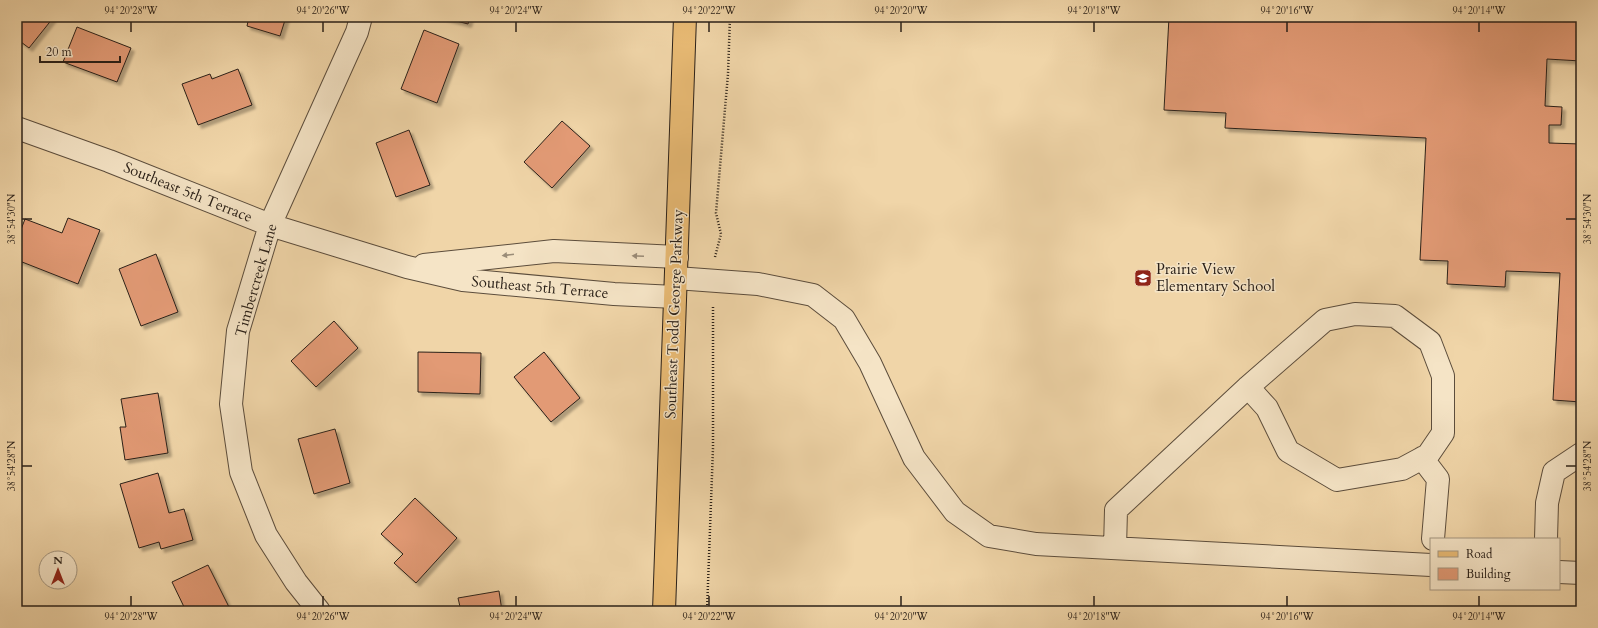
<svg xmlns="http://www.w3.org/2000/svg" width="1598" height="628" viewBox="0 0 1598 628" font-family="Cardo,serif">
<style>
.building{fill:#e29a75;stroke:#2a2018;filter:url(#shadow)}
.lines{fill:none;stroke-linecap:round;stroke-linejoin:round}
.minor-casing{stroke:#5c4d3c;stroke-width:24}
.major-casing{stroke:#2a2018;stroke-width:24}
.path{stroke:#2a2018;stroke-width:2.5;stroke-dasharray:1 2;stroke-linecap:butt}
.minor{stroke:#f5e4c6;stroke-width:22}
.major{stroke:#e8ba74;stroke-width:22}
.oneway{fill:#9a8c78}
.ticks{fill:none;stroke:#2a2018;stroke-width:1.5}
.labels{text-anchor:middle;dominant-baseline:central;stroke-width:3;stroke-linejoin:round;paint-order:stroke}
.street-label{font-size:15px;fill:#2a2018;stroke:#f5e4c6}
.poi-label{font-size:15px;fill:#2a2018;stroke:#f5e4c6;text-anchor:start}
.neatline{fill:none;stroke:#2a2018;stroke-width:1.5}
.ticks-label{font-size:10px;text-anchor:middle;fill:#2a2018}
</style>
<defs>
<filter id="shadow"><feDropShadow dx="3.5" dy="3.5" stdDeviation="1" flood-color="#0004"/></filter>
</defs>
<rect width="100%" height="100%" fill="#f0d5a8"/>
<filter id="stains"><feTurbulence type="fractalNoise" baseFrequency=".005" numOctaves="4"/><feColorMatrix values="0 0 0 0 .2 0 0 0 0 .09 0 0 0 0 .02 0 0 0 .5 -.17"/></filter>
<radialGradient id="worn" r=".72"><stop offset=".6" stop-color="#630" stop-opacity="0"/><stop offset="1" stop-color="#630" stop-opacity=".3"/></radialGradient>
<!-- building -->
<path class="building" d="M17,17H52L53,18L29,48L17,39Z
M249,17H286L280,36L247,26Z
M441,17H470L468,24Z
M1169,17H1581V61L1547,59L1545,106L1562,107L1561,125H1549V143L1581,144V402L1553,400L1560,273L1506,271L1505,287L1447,284L1448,261L1420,260L1426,138L1225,128L1226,113L1164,110Z
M77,27L131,48L117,82L63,62Z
M424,30L459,44L437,103L401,89Z
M238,69L252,105L198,125L182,84L210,74L212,79Z
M562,121L590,146L552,188L524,162Z
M409,130L430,185L396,197L376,143Z
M68,218L100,230L78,284L17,260V240L25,219L62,233Z
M156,254L178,312L141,326L119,269Z
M334,321L358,348L316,387L291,361Z
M418,352L481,353L480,394L418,392Z
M544,352L580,398L551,422L514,377Z
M158,393L168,453L125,460L120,427H126L121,399Z
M335,429L350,483L314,494L298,439Z
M158,473L169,513L184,509L193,540L161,549L159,542L139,548L120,484Z
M415,498L457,538L416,583L394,563L403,554L381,534Z
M208,565L231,611H186L172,582Z
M499,591L502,611H461L458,598Z"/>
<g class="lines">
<defs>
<path id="minor" d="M17,128L109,161L270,225L407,267L463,280L614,294L675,297
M424,265L554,251L677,257
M676,278L758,284L813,295L844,319L870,363L914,458L955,512L989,536L1036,544L1431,565
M1422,458L1438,479L1433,539
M1546,539L1547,503L1554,472L1581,454
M1115,548L1116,510L1248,387L1325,320L1355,314L1395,316L1430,342L1443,376V433L1428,455L1402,469L1337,480L1288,451L1267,408L1248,387
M1559,572L1581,573
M319,611L296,582L266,535L241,472L231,404L238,331L270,225L357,32L361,17"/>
<path id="major" d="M664,611L685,17"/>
</defs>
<!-- minor casing -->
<use href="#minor" class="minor-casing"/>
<!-- major casing -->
<use href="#major" class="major-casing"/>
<!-- path -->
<path class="path" d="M715,257L721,234L716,213L728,74L730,17
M707,611L713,448V306"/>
<!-- minor -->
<use href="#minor" class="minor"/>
<!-- major -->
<use href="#major" class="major"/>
</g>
<!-- one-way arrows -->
<defs><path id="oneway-solid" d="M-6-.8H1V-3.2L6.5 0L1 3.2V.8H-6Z"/></defs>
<g class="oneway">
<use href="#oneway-solid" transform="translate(508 255) rotate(173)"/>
<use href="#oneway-solid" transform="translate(638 256) rotate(-177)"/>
</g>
<!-- ticks -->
<path class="ticks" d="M131,22V32M323,22V32M516,22V32M709,22V32M901,22V32M1094,22V32M1287,22V32M1479,22V32M22,219H32M1566,219H1576M22,466H32M1566,466H1576M131,596V606M323,596V606M516,596V606M709,596V606M901,596V606M1094,596V606M1287,596V606M1479,596V606"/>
<!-- icons -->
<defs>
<symbol id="school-square" viewBox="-11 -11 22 22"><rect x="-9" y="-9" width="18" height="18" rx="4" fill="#8f2418" stroke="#f5e4c6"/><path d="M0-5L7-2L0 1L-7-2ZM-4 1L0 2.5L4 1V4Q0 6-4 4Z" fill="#fff"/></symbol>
</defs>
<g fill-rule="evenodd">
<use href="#school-square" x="1133" y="268" width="20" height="20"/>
</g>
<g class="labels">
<!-- street labels -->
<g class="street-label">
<text transform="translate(188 192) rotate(22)">Southeast 5th Terrace</text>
<text transform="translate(256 280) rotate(-74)">Timbercreek Lane</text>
<text transform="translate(540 287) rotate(5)">Southeast 5th Terrace</text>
<text transform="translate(674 314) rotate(-88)">Southeast Todd George Parkway</text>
</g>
<!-- poi labels -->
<g class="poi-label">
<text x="1156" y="269">Prairie View<tspan x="1156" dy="17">Elementary School</tspan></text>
</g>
</g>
<!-- margin -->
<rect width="1598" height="628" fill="none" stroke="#f0d5a8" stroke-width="44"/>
<!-- legend -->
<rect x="1430" y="538" width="130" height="52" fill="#f5e4c6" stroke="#a49680"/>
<rect x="1438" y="551" width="20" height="6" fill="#e8ba74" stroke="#a49680"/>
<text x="1466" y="558" font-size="12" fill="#2a2018">Road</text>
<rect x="1438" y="568" width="20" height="12" fill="#e29a75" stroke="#a49680"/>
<text x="1466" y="578" font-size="12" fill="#2a2018">Building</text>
<!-- north arrow -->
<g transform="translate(58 570)"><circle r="19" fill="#f5e4c6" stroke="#a49680"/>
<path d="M0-3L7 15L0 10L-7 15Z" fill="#8f2418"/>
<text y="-6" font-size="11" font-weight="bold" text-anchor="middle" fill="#2a2018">N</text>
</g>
<!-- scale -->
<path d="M40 56v6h80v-6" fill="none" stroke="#2a2018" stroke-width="2"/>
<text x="46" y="56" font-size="12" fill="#2a2018" stroke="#f5e4c6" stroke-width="3" paint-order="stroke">20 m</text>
<rect x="22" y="22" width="1554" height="584" class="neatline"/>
<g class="ticks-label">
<text x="131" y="14">94°20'28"W</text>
<text x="323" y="14">94°20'26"W</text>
<text x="516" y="14">94°20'24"W</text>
<text x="709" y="14">94°20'22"W</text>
<text x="901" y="14">94°20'20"W</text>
<text x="1094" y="14">94°20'18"W</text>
<text x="1287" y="14">94°20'16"W</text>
<text x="1479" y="14">94°20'14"W</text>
<text transform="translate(11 219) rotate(-90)" y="4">38°54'30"N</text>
<text transform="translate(1587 219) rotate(-90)" y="4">38°54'30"N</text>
<text transform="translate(11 466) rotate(-90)" y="4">38°54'28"N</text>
<text transform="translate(1587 466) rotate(-90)" y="4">38°54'28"N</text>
<text x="131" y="620">94°20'28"W</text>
<text x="323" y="620">94°20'26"W</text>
<text x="516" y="620">94°20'24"W</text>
<text x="709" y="620">94°20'22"W</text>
<text x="901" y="620">94°20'20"W</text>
<text x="1094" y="620">94°20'18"W</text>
<text x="1287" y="620">94°20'16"W</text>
<text x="1479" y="620">94°20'14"W</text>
</g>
<rect width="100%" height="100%" filter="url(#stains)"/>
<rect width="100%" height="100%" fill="url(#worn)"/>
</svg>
